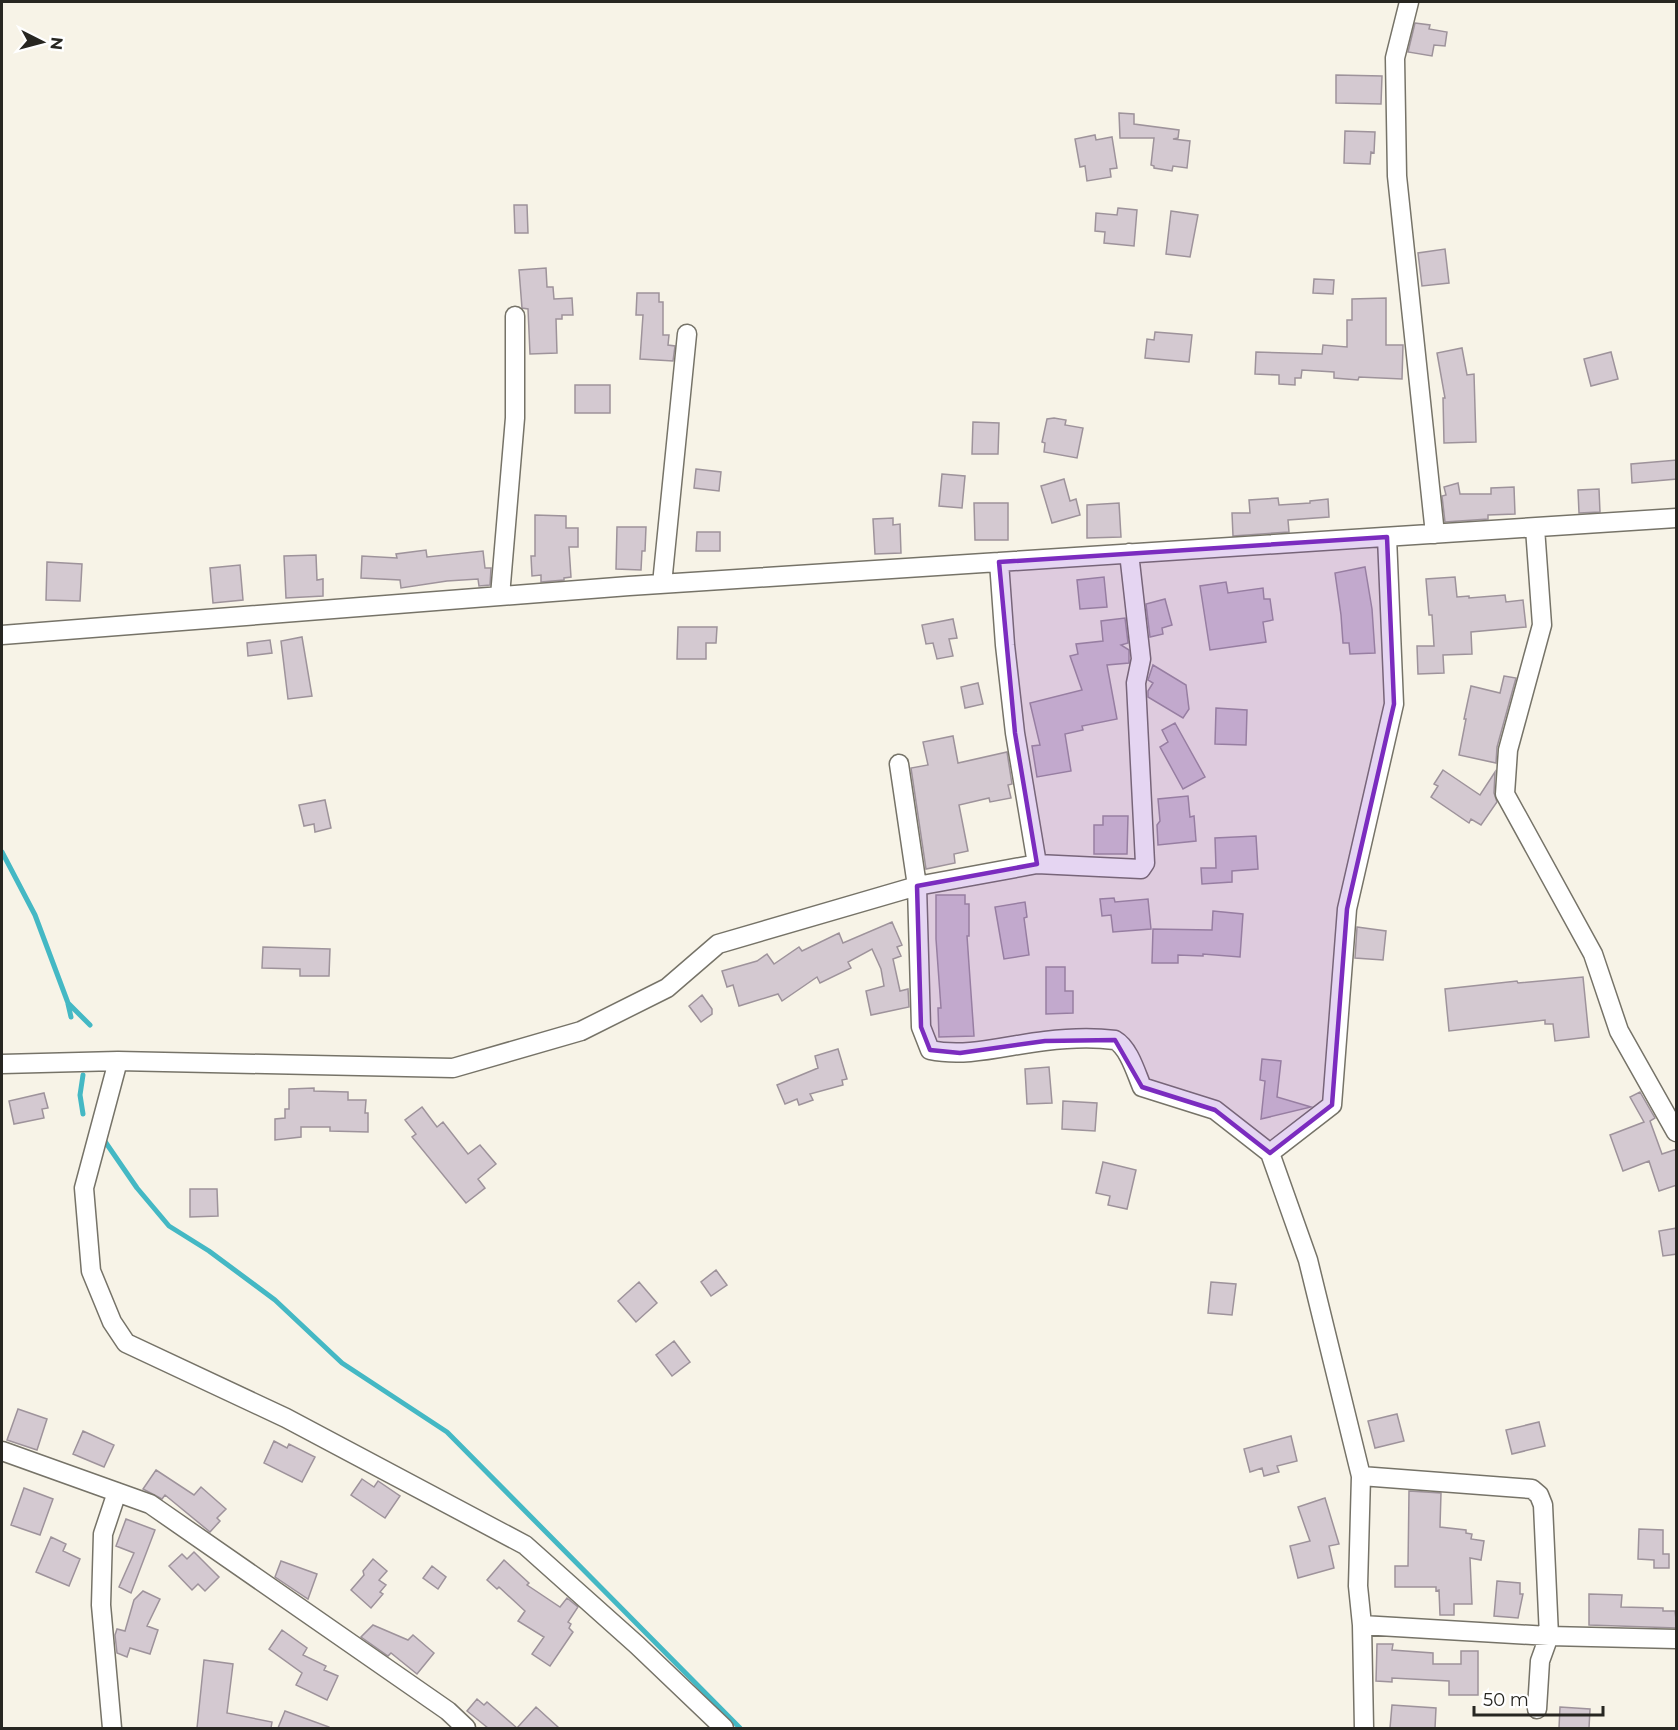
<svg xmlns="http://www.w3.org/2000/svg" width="1678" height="1730" viewBox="0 0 1678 1730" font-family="Montserrat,sans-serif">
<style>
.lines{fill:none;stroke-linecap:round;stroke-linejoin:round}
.stream{stroke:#44b8c4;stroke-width:5}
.building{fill:#d4c9d1;stroke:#9e939b;stroke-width:1.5}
.minor-casing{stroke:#767368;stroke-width:21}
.minor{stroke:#fff;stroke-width:18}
.marked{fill:#7b2cbf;fill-opacity:0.2;stroke:#7b2cbf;stroke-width:4.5;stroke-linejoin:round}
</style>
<rect width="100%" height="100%" fill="#f7f3e7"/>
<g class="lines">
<!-- stream -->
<path class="stream" d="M2,852L35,915L68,1003L90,1025
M68,1004L71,1017
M83,1114L80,1095L83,1075
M104,1140L137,1188L169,1226L209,1251L275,1300L342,1363L447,1432L740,1728"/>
</g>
<!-- building -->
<path class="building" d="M1415,23L1430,25L1429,29L1447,32L1445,46L1434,45L1432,56L1408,52Z
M1336,75L1382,76L1381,104L1336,103Z
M1119,113L1134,114V124L1179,130L1178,138L1173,139L1190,141L1187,168L1173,166L1172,171L1154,168V166L1151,165L1154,138H1120Z
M1345,131L1375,132L1374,153L1371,152L1370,164L1344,163Z
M1095,135L1096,140L1112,137L1117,168L1110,169L1111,177L1087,181L1085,166L1080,167L1075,139Z
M514,205H527L528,233H515Z
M1118,208L1137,210L1134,246L1104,243L1105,232L1095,231L1096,213L1117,215Z
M1171,211L1198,215L1190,257L1166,254Z
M1445,249L1449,283L1422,286L1418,253Z
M546,268L547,287H553L554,299L572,298L573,315H562V319H556L557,353L530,354L528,309L522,308L519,270Z
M1314,279L1334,280L1333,294L1313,293Z
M637,293H659V302H663V335H669L668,345L675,346L673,361L640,359L643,315H636Z
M1386,298V345H1403L1402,379L1359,377L1358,380L1334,378V372L1302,370L1301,378H1295V385L1279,384V375L1255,374L1256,352L1322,354L1323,345L1347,347V320H1352V299Z
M1155,332L1192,335L1189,362L1145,358L1147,339L1154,340Z
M1462,348L1467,375L1474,374L1476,442L1444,443L1443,398H1445L1437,353Z
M1611,352L1618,379L1591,386L1584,359Z
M575,385H610V413H575Z
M1054,418L1066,420L1065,425L1083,428L1077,458L1044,452L1045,443L1042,442L1047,419Z
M973,422L999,423L998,454H972Z
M1677,460V479L1632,483L1631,464Z
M696,469L721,472L719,491L694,488Z
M942,474L965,476L962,508L939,506Z
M1064,479L1070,501L1076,499L1080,515L1052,523L1041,486Z
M1458,483L1460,494H1491V488L1514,487L1515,514L1488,515V519L1445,522L1442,496L1446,495L1444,487Z
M1599,489L1600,512L1579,513L1578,490Z
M1278,498L1279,505L1310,503V501L1328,499L1329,517L1288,520L1289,532L1233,536L1232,513H1250L1249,500Z
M974,503H1008V540H975Z
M1119,503L1121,537L1087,538V505Z
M535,515L566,516V528H578V547H569L571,577L564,578V580L541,582V575L532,576L531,556H535Z
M893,518V525L900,524L901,553L875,554L873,519Z
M617,527H646L645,551H642L641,570L616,569Z
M697,532H720V551H696Z
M426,550L427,557L483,551L485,568H491L490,585L479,586L478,579L447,581L401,588L400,580L361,578L362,556L397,558L396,554Z
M316,555L317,580L323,579V596L286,598L284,556Z
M47,562L82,564L80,601L46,600Z
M240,565L243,600L213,603L210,568Z
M1365,567L1372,609L1375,653L1350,654L1349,643H1343L1341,615L1335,573Z
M1104,577L1107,607L1080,609L1077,580Z
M1455,577L1457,597L1469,596V598L1505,595L1506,602L1523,600L1526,627L1471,632L1472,654L1443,655L1444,673L1418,674L1417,646H1434L1432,615H1429L1426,579Z
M1226,582L1228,593L1263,588L1264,599H1270L1273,620L1263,622L1266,642L1210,650L1200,586Z
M1165,599L1172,625L1162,628L1163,634L1150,637L1146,604Z
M1125,618L1128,643L1121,645L1129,650V663L1107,665L1117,719L1082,726L1083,730L1065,734L1071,771L1037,777L1032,746L1040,745L1030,703L1082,690L1070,656L1078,654L1076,644L1103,641L1101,621Z
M953,619L957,638L949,639L953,656L937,659L933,643L926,644L922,625Z
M678,627H717L716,643H706V659H677Z
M302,637L312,696L288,699L281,641Z
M270,640L272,653L248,656L247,643Z
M1153,665L1186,685L1189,709L1183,718L1148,697V691L1153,683L1148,680Z
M1504,676L1516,678L1497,747L1496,763L1459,755L1466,719H1464L1471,686L1500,693Z
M978,683L983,704L965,708L961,687Z
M1216,708L1247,710L1246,745L1215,744Z
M1175,723L1205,777L1183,789L1160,747L1168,742L1162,730Z
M953,736L958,763L1007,752L1012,784L1008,785L1011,798L990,802L989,798L959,805L968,851L954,854L955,863L926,869L911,768L928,765L923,742Z
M1443,770L1480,795L1495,772L1494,793L1497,802L1481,825L1471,819L1469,823L1431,797L1438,786L1434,784Z
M1188,796L1190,817L1194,816L1196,841L1158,845L1157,825L1160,821L1158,799Z
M325,800L331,828L315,832L314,824L304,826L299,805Z
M1103,816H1128L1127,854H1094V825H1103Z
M1256,836L1258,869L1232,871V882L1202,884L1201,868H1216L1215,838Z
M936,895H965V904H969V936H967L974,1036L939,1037L938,1008H941L936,939Z
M1114,898L1115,902L1148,899L1151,929L1113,932L1111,915L1102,916L1100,899Z
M1025,902L1027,917L1024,918L1029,955L1004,959L995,907Z
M1213,911L1243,914L1240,957L1203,954V956L1178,955V963H1152L1153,929L1212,930Z
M892,922L902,945L897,947L901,956L893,959L900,991L908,989L909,1007L871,1015L866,991L884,986L881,969L872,949L848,962L851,968L820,983L817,977L782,1001L778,994L739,1006L733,985L727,987L722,971L757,961L767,954L774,964L799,947L802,951L839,933L843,943Z
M1357,927L1386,931L1383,960L1355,958Z
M263,947L330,949L329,976H300V969L262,968Z
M1046,967H1065V991H1073V1013L1046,1014Z
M1583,977L1589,1037L1555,1041L1553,1024H1545V1020L1449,1031L1445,989L1517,981L1518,983Z
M702,995L712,1009V1014L701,1022L689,1006Z
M838,1049L847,1079L842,1080L843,1085L810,1094L813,1100L799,1105L797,1099L785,1104L777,1085L818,1068L815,1056Z
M1262,1059L1281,1061L1277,1097L1311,1107L1261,1119L1265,1081L1260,1080Z
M1049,1067L1052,1103L1027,1104L1025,1069Z
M314,1088V1091L348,1092V1100H366L365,1113H368V1132L330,1131V1127H301V1137L275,1140V1119L285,1118V1109H289V1089Z
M1640,1092L1655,1118L1650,1121L1662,1154L1677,1149V1185L1659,1191L1649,1161L1623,1171L1610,1135L1644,1122L1630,1097Z
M44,1093L48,1108L42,1109L44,1118L14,1124L9,1101Z
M1063,1101L1097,1103L1095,1131L1062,1129Z
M422,1107L437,1127L443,1122L468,1154L480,1145L496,1164L478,1179L485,1188L466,1203L412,1137L416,1134L405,1120Z
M1103,1162L1136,1170L1127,1209L1108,1205L1110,1196L1096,1193Z
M190,1189H217L218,1216L190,1217Z
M1677,1228V1254L1663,1256L1659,1231Z
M716,1270L727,1285L711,1296L701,1282Z
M639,1282L657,1303L636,1322L618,1301Z
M1211,1282L1236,1284L1232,1315L1208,1313Z
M674,1341L690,1362L672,1376L656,1355Z
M18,1409L47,1419L37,1450L7,1440Z
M1397,1414L1404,1441L1375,1448L1368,1421Z
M1539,1422L1545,1446L1512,1454L1506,1430Z
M83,1431L114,1445L104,1467L73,1454Z
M1291,1436L1297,1461L1277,1466L1279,1472L1264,1476L1262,1468L1250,1472L1244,1449Z
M274,1441L287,1448L289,1444L315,1457L302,1482L264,1463Z
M156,1470L194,1495L201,1487L226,1509L217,1518L220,1521L210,1532L165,1495L162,1499L143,1489Z
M362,1479L374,1487L378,1481L400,1496L385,1518L351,1495Z
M24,1488L53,1499L40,1535L11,1525Z
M1409,1491L1441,1493L1440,1527L1466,1530V1533L1472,1534L1471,1539L1484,1541L1481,1560L1470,1558L1472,1604H1454V1615H1440L1439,1590L1436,1591V1587H1395V1566H1408Z
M1325,1498L1339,1544L1329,1546L1334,1568L1298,1578L1290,1546L1310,1541L1298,1507Z
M126,1519L155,1530L131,1593L119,1587L134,1553L116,1546Z
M1639,1529L1663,1530V1554H1669V1568H1654V1560L1638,1559Z
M51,1537L66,1544L63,1551L80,1559L69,1586L36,1572Z
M194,1552L219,1577L205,1591L198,1584L192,1590L169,1566L182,1554L187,1559Z
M373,1559L387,1571L379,1580L386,1585L380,1592L383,1594L371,1608L351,1590L364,1575L363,1571Z
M504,1560L529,1583L527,1585L560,1607L567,1598L578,1607L568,1622L571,1624L569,1628L573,1632L550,1666L532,1654L544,1637L518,1621L525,1611L499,1587L497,1589L487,1580Z
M281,1561L317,1574L308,1599L275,1577Z
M432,1566L446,1577L438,1589L423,1578Z
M1497,1581L1520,1583V1594H1523L1518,1618L1494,1616Z
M143,1591L160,1599L147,1626L158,1630L150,1654L130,1648L127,1657L117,1653L115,1635L117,1629L125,1631L134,1600Z
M1589,1594L1622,1595L1621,1607L1663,1608V1611H1675L1677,1628L1589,1625Z
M373,1625L408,1640L413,1635L434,1653L417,1674L391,1653L388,1656L361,1637Z
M282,1630L307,1648L303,1655L326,1666L324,1670L338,1676L327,1700L296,1685L302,1673L269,1649Z
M1377,1644H1393L1392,1650L1433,1653V1664H1461V1651H1478V1695H1449V1681L1392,1678V1682L1376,1681Z
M204,1660L233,1664L227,1713L272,1722L271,1728H197Z
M477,1699L484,1705L487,1702L517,1728L536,1707L559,1728H488L467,1711Z
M1392,1705L1436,1708L1435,1728H1390Z
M1560,1707L1590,1709L1589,1728H1559Z
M285,1711L329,1727V1728H278Z"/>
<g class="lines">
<defs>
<path id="minor" d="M1409,2L1395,58L1397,176L1435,534
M1535,528L1542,625L1508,750L1505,794L1593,954L1619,1031L1676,1132
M999,562L1005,645L1015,733L1037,864
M662,584L687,334
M500,596L515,418V316
M2,635L629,586L1676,518
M899,764L917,886L921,1027L930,1050C968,1058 1007,1045 1045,1041C1069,1038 1092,1037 1115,1040C1129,1048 1136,1073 1142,1087L1215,1110L1270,1153L1308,1260L1361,1476L1358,1586L1362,1625L1364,1728
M118,1061L84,1188L91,1271L112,1322L126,1343L286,1418L525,1545L637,1645L724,1728
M2,1064L118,1061L453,1068L581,1031L667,988L718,944L917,886L1037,864L1141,869L1145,863L1136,683L1141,659L1129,553
M1270,1153L1332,1105L1347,909L1394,704L1387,537
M2,1451L150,1504L448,1711L466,1728
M1361,1476L1532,1489L1539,1495L1543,1505L1549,1636L1540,1661L1537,1709
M1362,1625L1549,1636L1676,1639
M112,1728L101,1605L103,1534L117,1492"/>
</defs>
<!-- minor casing -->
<use href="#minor" class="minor-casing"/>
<!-- minor -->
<use href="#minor" class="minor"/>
</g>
<!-- marked area -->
<path class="marked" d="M1387,537L1394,704L1347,909L1332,1105L1270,1153L1215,1110L1142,1087L1115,1040L1045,1041L960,1053L930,1050L921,1027L917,886L1037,864L1015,733L999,562Z"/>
<!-- border -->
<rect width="1678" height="1730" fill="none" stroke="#272621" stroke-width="6"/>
<!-- north arrow -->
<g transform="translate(42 42) rotate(96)" stroke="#ffffff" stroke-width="4.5" paint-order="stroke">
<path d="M0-4.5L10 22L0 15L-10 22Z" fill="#272621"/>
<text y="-9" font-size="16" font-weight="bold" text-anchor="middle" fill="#272621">N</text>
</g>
<!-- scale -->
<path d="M1474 1706v9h129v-9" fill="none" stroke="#272621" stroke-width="3"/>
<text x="1483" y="1706" font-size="18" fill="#272621" stroke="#ffffff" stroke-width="4.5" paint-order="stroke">50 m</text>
</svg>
